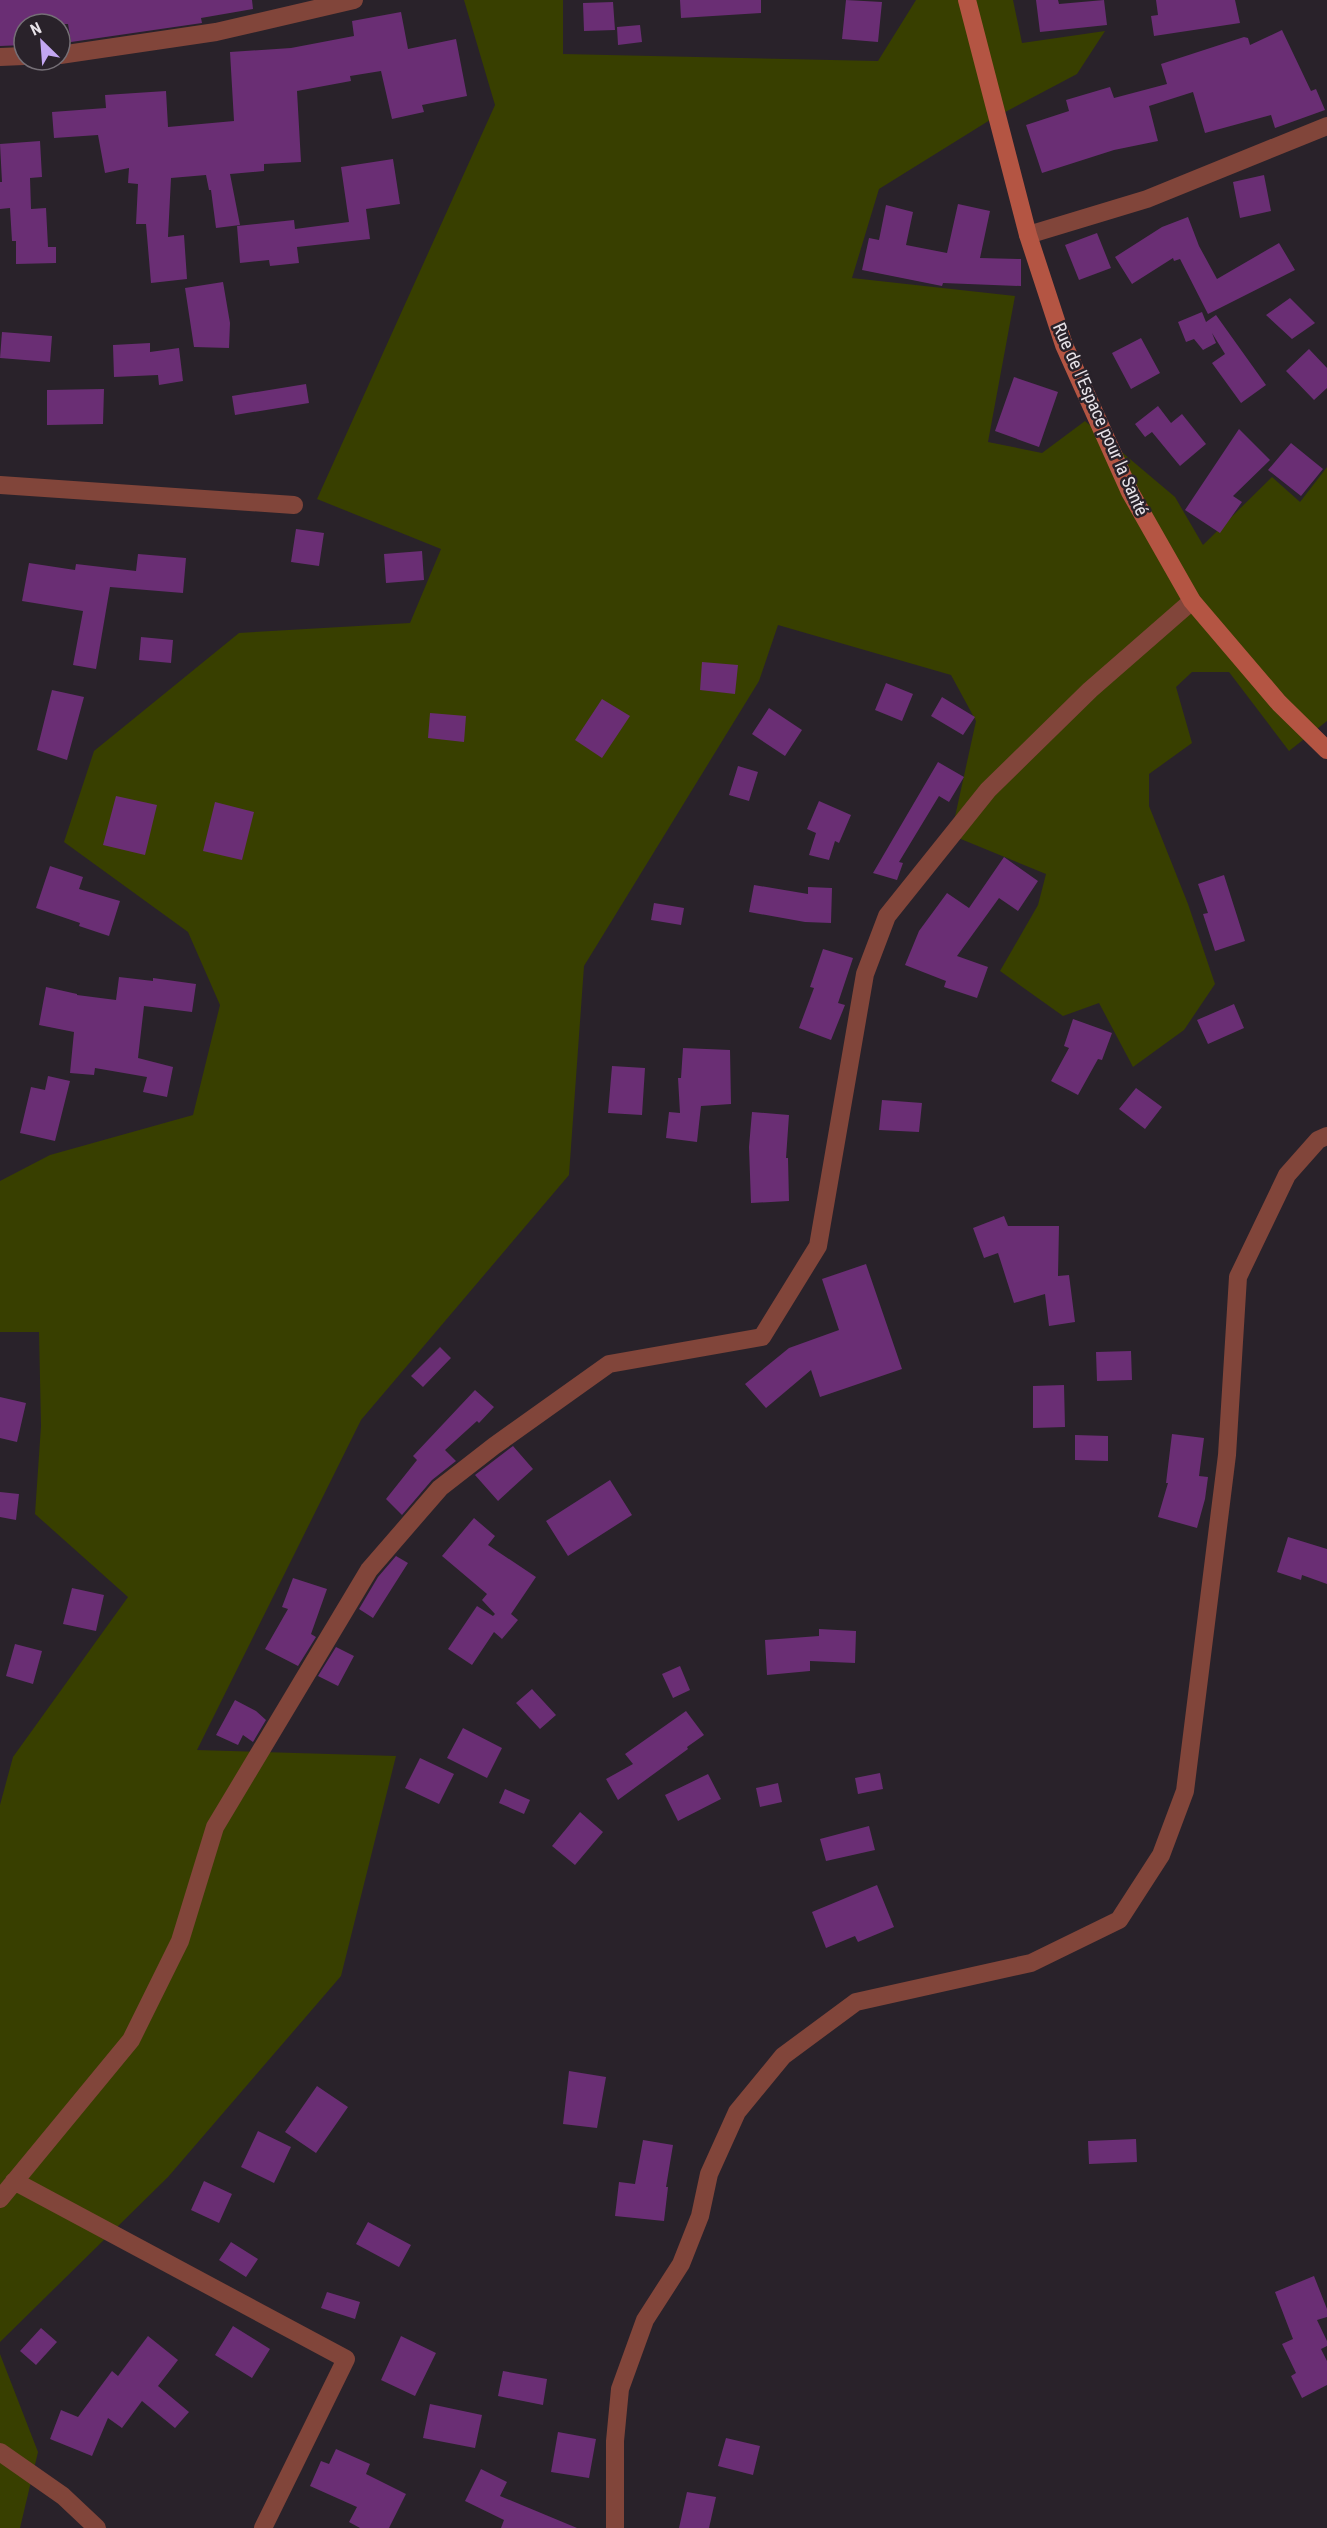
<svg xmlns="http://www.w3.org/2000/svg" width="1327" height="2528" viewBox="0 0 1327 2528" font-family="'Roboto Condensed',sans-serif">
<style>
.green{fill:#383f00}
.building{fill:#6a2e74}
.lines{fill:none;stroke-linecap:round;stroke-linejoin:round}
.street{stroke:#81453a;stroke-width:18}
.secondary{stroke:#b45543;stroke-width:18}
.labels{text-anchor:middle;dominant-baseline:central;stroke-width:5;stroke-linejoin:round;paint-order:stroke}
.street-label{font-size:18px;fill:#e8e3e9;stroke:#29222a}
</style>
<rect width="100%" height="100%" fill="#29222a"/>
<!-- green -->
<path class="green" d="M464,0H563V54L878,61L916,0H1013L1022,43L1105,31L1077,74L990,120L879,189L852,278L1015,296L988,442L1042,453L1085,421L1175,497L1203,545L1272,477L1300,502L1327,467V721L1289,751L1229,672H1192L1176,687L1192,743L1149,774V806L1188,904L1215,984L1184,1030L1133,1067L1099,1003L1063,1016L1000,971L1038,905L1046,874L951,835L976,721L951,675L778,625L759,681L584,966L569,1175L361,1420L197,1750L396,1756L341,1976L168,2177L0,2342V1805L13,1757L128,1597L35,1514L41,1426L39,1332H0V1181L50,1155L193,1115L220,1005L188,932L64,842L94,751L239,633L410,623L441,549L317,499L495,105Z
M0,2354L38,2452L20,2528H0Z"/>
<!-- building -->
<path class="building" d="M0,0H252L253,9L201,18L202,23L71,42L68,24H24V45L0,46Z
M680,0H761V13L681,18Z
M846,0L882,2L878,42L842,39Z
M1036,0H1058L1059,4L1104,0L1107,25L1040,32Z
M1156,0H1235L1240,23L1154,36L1151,16L1158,15Z
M613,2L615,30L584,31L583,3Z
M401,12L408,49L456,39L467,96L422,105L424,112L392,119L381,71L350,76L351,81L297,91L301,162L264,164V171L230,174L240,225L216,228L211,190H209L206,175L171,178L168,237L184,235L187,279L151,283L146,224H136L138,184L128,183L129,168L105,173L98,135L54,138L52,112L106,108L105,95L166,91L168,127L234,121L230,52L291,48L354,36L352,21Z
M640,25L642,42L618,45L617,27Z
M1282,30L1311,91L1316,89L1325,110L1275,128L1271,115L1205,133L1193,92L1149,106L1158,141L1114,150L1042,173L1026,125L1069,111L1066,100L1110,87L1114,98L1167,84L1161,64L1244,37L1248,38L1250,45Z
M40,141L42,177L30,178L31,209L46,208L48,247H56V263L16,264V241H12L10,208L0,209V182H2L0,144Z
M393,159L400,204L366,209L370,239L297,247L299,263L270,266L269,260L240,263L237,226L294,220L295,229L349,222L341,167Z
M1264,175L1271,211L1240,218L1233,182Z
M958,204L990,211L980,258L1021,259V286L943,283L942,286L862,270L869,238L879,240L886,205L913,212L906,245L947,253Z
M1188,217L1199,246L1217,279L1279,243L1295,270L1208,314L1180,259L1174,261L1173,258L1132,284L1115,257L1162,227Z
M1097,233L1111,268L1079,280L1065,245Z
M223,282L230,323L229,348L194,347L185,288Z
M1290,298L1315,323L1292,339L1266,315Z
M1202,312L1206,322L1216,315L1266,385L1241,403L1212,363L1225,354L1212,333L1216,343L1203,350L1194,339L1186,342L1178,322Z
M2,332L52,336L50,362L0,358Z
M1141,338L1160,373L1131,389L1112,353Z
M150,343V352L179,348L183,381L159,385L158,375L114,377L113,345Z
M1309,349L1327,368V388L1314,400L1286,371Z
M1014,377L1058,392L1039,447L995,431Z
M306,384L309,403L235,415L232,396Z
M104,389L103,424L47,425V390Z
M1158,406L1171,423L1182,414L1206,444L1180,466L1152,432L1145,437L1135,424Z
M1239,429L1270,460L1233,496L1242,502L1220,533L1185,510Z
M1291,443L1323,469L1301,496L1268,470Z
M296,529L324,533L319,566L291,562Z
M422,551L424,580L386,583L384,554Z
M138,554L186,558L183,593L110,587L96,669L73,665L83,611L22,601L29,563L75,570L76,564L136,571Z
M141,637L173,640L171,663L139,660Z
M702,662L738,665L735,694L700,690Z
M886,683L913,694L902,721L875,710Z
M52,690L84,697L67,760L37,750Z
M942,697L975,717L963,735L931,716Z
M602,699L630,716L602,758L575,740Z
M769,708L802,730L785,756L752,734Z
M430,713L466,716L464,742L428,738Z
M938,762L964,777L949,802L939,796L899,862L903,863L897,880L873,873Z
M738,766L758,772L749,801L729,795Z
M116,796L157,805L145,855L103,845Z
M819,801L851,815L839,843L835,841L829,860L809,855L816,833L807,829Z
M215,802L254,812L242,860L203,851Z
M1004,857L1038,881L1018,911L999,898L957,956L988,967L977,998L944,987L946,981L905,965L919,931L947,893L969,908Z
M50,866L83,877L79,889L120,901L109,936L79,926L80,923L36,908Z
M1224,875L1245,941L1215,951L1203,914L1208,913L1198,884Z
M754,885L808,894V887L832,888L831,923L805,922L749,912Z
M654,903L684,908L681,925L651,920Z
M823,949L853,958L838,1003L845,1005L831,1040L799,1028L814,988L810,987Z
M119,977L153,981V978L196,984L192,1012L144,1006L138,1058L173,1067L167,1097L143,1092L147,1077L95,1068L94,1075L70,1073L74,1032L39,1025L46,987L77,994V995L116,1000Z
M1234,1004L1244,1028L1208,1044L1197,1020Z
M1073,1019L1112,1033L1102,1060L1098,1059L1078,1095L1051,1081L1069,1048L1064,1046Z
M683,1048L730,1050L731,1104L701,1106L697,1142L666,1138L669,1112L680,1113L678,1078H681Z
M612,1066L645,1068L642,1115L608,1113Z
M48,1076L70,1081L55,1141L20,1133L31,1087L45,1090Z
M1136,1088L1162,1107L1145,1129L1119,1109Z
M882,1100L922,1103L919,1132L879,1130Z
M752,1112L789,1115L786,1158H788L789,1201L751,1203L749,1147Z
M1004,1216L1008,1226H1059L1058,1276L1069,1275L1075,1322L1049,1326L1045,1294L1014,1303L998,1253L984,1258L973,1228Z
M866,1264L902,1369L820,1397L811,1370L766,1408L745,1384L789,1348L839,1330L822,1279Z
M440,1347L451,1358L423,1387L411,1376Z
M1131,1351L1132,1380L1097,1381L1096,1352Z
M1064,1385L1065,1427L1033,1428V1386Z
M475,1390L494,1407L479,1423L477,1421L445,1450L456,1461L432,1480L402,1515L386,1499L417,1460L413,1456Z
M0,1397L26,1403L17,1442L0,1438Z
M1172,1434L1204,1438L1199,1476L1208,1477L1205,1499L1197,1528L1158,1517L1168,1483H1166Z
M1075,1435L1108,1436V1461L1075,1460Z
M513,1446L533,1469L498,1501L475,1475Z
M610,1480L632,1515L568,1556L546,1521Z
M0,1492L19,1494L16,1520L0,1517Z
M474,1518L495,1536L488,1545L536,1577L511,1614L518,1620L502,1639L494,1632L472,1665L448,1649L477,1606L493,1616L495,1614L482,1600L487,1594L442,1556Z
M1288,1537L1327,1549V1584L1302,1575L1301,1580L1277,1572Z
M396,1556L408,1563L373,1618L359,1609L378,1577Z
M293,1578L327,1589L311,1634L316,1637L298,1666L265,1649L288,1609L282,1607Z
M72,1588L104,1595L96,1631L63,1624Z
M819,1629L856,1631L855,1663L810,1661V1671L767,1675L765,1640L819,1636Z
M15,1644L42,1651L33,1684L6,1676Z
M336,1647L354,1656L338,1686L318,1676Z
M680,1666L690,1690L673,1698L662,1674Z
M532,1689L556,1715L540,1729L516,1703Z
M235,1700L256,1711L266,1720L253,1742L243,1735L238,1745L216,1735Z
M686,1711L704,1735L687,1747L688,1749L618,1800L606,1779L633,1764L625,1754Z
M463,1728L502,1748L487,1778L447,1758Z
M420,1758L454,1774L439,1804L405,1788Z
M880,1773L883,1789L858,1794L855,1778Z
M708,1774L721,1799L678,1821L665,1795Z
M778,1783L782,1802L760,1807L756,1788Z
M505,1789L530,1800L524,1814L499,1803Z
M580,1812L603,1832L575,1865L552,1846Z
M869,1826L875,1850L826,1861L820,1839Z
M877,1885L894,1927L858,1942L855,1936L826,1948L812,1912Z
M569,2071L606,2077L597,2128L563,2124Z
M317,2086L348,2107L316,2153L285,2132Z
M258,2131L291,2147L274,2183L241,2167Z
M1136,2139L1137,2162L1089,2164L1088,2141Z
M643,2140L673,2145L666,2187H668L664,2221L615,2216L619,2182L635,2184Z
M204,2181L232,2194L219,2223L191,2210Z
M368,2222L411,2245L399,2267L356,2244Z
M231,2242L258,2259L246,2277L219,2260Z
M1314,2276L1327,2309V2317L1317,2320L1327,2341V2346L1321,2349L1327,2361V2385L1302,2398L1291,2376L1296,2373L1282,2344L1293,2339L1275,2292Z
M327,2292L360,2302L355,2319L321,2308Z
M233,2326L270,2349L252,2378L215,2355Z
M41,2328L57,2342L36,2365L20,2351Z
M148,2336L178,2360L158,2386L189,2412L175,2428L142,2401L122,2428L108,2418L92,2456L50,2439L61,2410L78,2417L112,2371L118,2376Z
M401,2336L436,2353L415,2396L381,2380Z
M503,2371L547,2379L543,2405L498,2396Z
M430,2404L482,2415L475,2448L423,2438Z
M558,2432L596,2439L589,2478L551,2472Z
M726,2438L760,2446L753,2475L718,2466Z
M336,2449L370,2464L366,2474L406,2494L389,2528H360L349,2522L357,2507L310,2486L321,2461L329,2464Z
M481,2469L507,2482L500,2496L577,2528H501L504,2520L465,2501Z
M687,2492L716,2497L709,2528H679Z"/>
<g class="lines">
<!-- street -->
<path class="street" d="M60,55L216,32L354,0
M0,57L24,56
M1028,235L1147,199L1327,126
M0,485L294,505
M14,2181L346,2359L263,2528
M0,2199L131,2040L180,1941L215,1827L369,1570L440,1488L494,1446L609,1364L762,1337L818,1246L865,974L887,916L988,790L1090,690L1192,601
M0,2452L63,2496L97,2528
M615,2528V2441L620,2389L645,2320L681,2264L700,2216L709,2174L737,2112L783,2056L856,2002L1031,1963L1119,1920L1161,1855L1185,1791L1227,1455L1238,1277L1287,1175L1318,1140L1327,1136"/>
<!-- secondary -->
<path class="secondary" d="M967,0L1028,235L1064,345L1130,492L1192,601L1279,703L1327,750"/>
</g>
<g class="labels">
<!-- street labels -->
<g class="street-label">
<text transform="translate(1101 419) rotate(66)">Rue de l'Espace pour la Santé</text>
</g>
</g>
<!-- north arrow -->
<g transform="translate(42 42) rotate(335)"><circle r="28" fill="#29222a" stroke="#756f76" stroke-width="1.5"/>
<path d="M0-4.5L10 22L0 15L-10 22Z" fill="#c3a7f2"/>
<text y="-9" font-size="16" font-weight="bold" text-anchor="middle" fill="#e8e3e9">N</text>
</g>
</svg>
